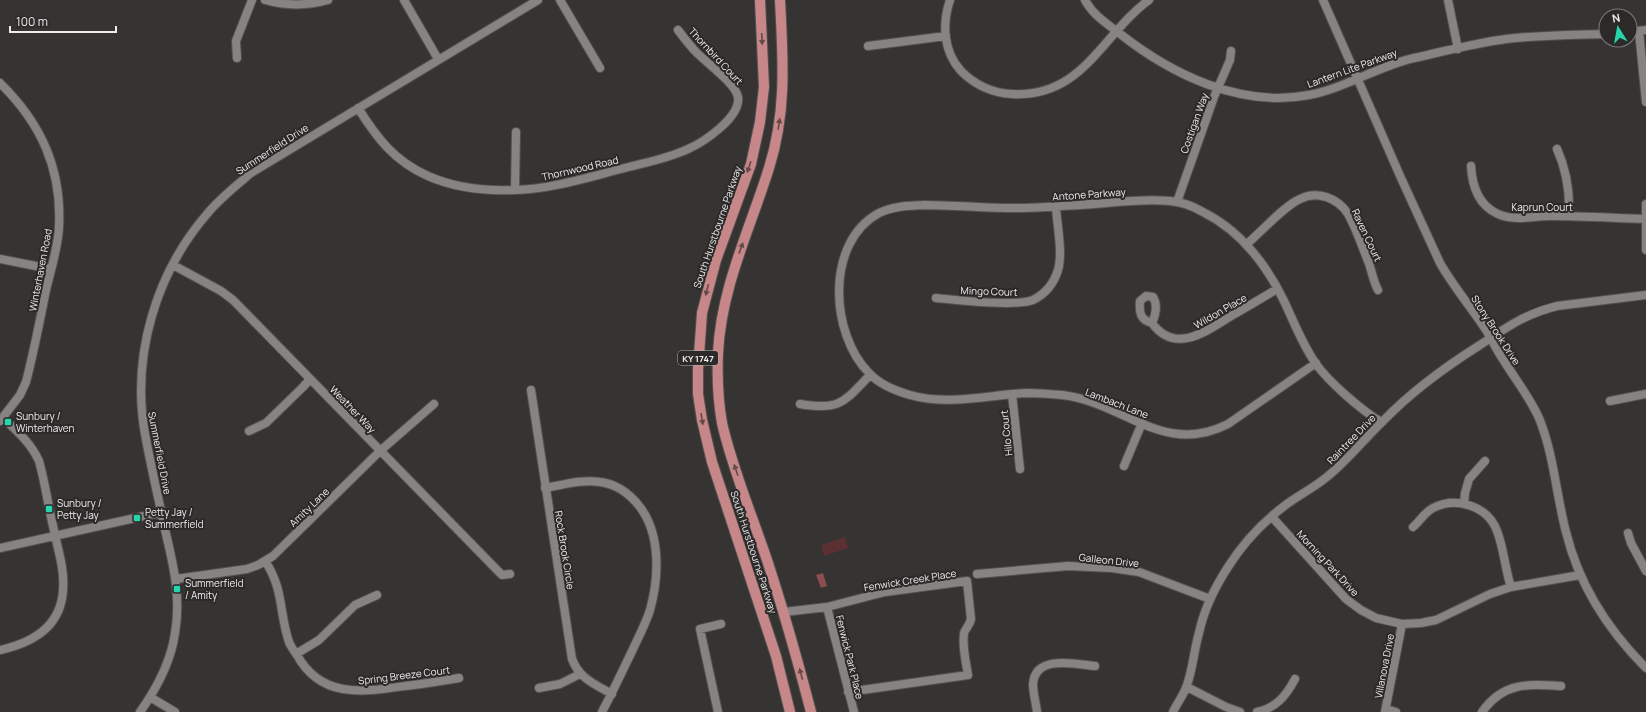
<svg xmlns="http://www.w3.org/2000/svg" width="1646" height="712" viewBox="0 0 1646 712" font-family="Manrope,sans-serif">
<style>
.green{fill:#5c3032}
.water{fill:#8d4d4f}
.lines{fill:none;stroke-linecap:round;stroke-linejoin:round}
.minor-casing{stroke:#545151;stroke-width:10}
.major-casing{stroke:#545151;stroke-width:12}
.minor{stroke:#878382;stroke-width:8}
.major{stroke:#c78788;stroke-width:10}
.oneway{fill:#624a4a}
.poi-dot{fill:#27d5ad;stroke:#2c2929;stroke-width:1.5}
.labels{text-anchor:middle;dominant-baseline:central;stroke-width:4;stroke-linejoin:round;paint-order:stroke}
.shield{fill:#2c2929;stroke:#b4b2b2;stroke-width:1}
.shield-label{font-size:9px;font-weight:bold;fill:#eeecec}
.street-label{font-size:10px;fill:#eeecec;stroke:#2c2929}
.poi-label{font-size:10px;fill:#eeecec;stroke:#2c2929;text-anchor:start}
</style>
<rect width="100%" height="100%" fill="#363333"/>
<!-- green -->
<path class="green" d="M845,537L848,548L824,556L821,545Z"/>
<!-- water -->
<path class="water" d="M823,573L827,586L821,588L816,575Z"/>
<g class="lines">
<defs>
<path id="minor" d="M265,0C286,6 307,6 328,0
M404,0L438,59
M560,0L600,68
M950,0C942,24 943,51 961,71C975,85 993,93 1012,94C1083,98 1102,34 1149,0
M1085,0C1093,15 1106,23 1119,33C1172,75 1241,108 1309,95C1346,88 1378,66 1414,58C1445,51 1476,43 1506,39C1539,35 1573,35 1606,34
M1323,0L1401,178L1440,263C1453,286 1471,307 1486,330C1492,340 1497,351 1504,361C1516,380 1530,398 1539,418C1554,455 1556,494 1566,532C1579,585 1608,630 1646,668
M1448,0L1458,49
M1639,31L1646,102
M1630,32L1646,30
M868,46L946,36
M237,58L236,41L252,0
M0,83C41,123 62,169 59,227C58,248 51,269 46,290C40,320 34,351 26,382L20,395L0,421
M358,108C377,138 394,161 428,176C455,188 486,191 514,190C551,189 586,178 621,169C643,163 667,159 688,149C704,142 741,117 738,97C735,83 708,64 697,53C690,46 684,38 678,30
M1557,149C1567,171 1570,192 1569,216
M1471,166C1472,184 1478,204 1496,213C1513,222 1532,216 1550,216C1582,216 1613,218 1645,219
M515,190L516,132
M1177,202L1214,97L1230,60L1231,51
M1646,204V250
M1247,244C1261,232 1284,206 1300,199C1317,190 1338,198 1348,214C1356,228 1362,246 1368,261C1372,271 1373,281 1378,290
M0,259L51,269
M173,265L221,291L233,300L500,573L502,575L510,574
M936,298C955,300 1016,307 1033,300C1045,294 1054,283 1058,270C1063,253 1057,225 1056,207
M1152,323C1140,320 1139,312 1140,301L1146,296L1153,297C1158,305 1156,314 1152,323C1175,355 1207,331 1231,316C1247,307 1262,298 1277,289
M1316,363L1228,424C1163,457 1124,402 1062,395C1050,394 1038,393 1027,393C988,395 948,406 910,395C896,391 879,384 869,373C830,334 825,242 879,213C893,206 909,206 924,205C958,205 991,209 1024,208C1051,207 1078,205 1106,203C1127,201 1148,199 1170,201C1181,202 1193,206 1203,212C1241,231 1266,264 1284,301C1294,322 1302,344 1316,364C1329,382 1361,410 1381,422
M531,390L572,659C579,678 594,684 612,694
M1012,394L1020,469
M1610,401L1646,394
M800,404C840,411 844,402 870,375
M249,431L266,423L303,387L310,379
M1124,466L1142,423
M545,488C563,485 582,479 600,482C616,484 630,494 640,507C661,535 659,578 650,610C646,623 639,636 633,649C623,670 613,691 602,712
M1464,504L1465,493L1469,479L1485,461
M1272,517L1346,599L1361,610L1376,618L1402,624L1421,623L1436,620L1490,594L1511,587L1580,575
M1413,527C1420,521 1425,512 1433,508C1456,496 1488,506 1497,531C1504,549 1505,569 1511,587
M1628,533L1631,543L1646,571
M0,548L162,512
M265,561C284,589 279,613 289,642C291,647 294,651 297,655C321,699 363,692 405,686C423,684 441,681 459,678
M977,574L1068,566L1112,568L1139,572L1210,599
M176,579L247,569L258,565L273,556L380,451L434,404
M827,607L854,712
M784,612L827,607L885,592L967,581L971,619C970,625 965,629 964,633C962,647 966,662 968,675L848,692
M0,650C32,643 61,627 63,590C65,569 57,547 53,526C48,505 45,482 39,461C31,443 17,431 3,418
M296,654L319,640L355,605L377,595
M1187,687L1226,707L1240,712
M539,688L560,684L580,674
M150,697L175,712
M1386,709L1396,712
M140,712C157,688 171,662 175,633C181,599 174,567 166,534C159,501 151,467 145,434C131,356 156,273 207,214C220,198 236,186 251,173L538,0
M718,712L700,629L721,624
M1037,712C1036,703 1033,693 1033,684C1035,654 1076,664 1095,666
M1173,712C1177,703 1184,695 1187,685C1193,668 1194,650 1199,633C1204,609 1215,587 1228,567C1242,545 1262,523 1283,507C1297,496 1314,488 1328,476C1348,460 1364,439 1383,421C1412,391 1445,367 1480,345C1507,327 1525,314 1557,306L1646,295
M1257,712C1276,708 1286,696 1295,679
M1385,712L1402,624
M1482,712C1503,682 1528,684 1561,686"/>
<path id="major" d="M760,0L764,87L760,122L751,164L716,260L702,313L698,369V394L702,420L712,462L776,656L790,712
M780,0C783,59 787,111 769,168C750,229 721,288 718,353C717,376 718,400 722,423C732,468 753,518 768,563C784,612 798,662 811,712"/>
</defs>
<!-- minor casing -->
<use href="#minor" class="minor-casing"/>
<!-- major casing -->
<use href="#major" class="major-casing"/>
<!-- minor -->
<use href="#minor" class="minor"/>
<!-- major -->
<use href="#major" class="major"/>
</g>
<!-- one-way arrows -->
<defs><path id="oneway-solid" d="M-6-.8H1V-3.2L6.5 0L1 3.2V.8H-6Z"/></defs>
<g class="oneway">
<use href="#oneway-solid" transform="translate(762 39) rotate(87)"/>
<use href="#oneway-solid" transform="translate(779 124) rotate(-81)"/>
<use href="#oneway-solid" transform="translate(749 167) rotate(108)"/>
<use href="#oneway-solid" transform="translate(741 248) rotate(-70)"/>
<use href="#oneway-solid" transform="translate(707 290) rotate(104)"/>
<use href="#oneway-solid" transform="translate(702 419) rotate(80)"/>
<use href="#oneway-solid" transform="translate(736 470) rotate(-109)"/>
<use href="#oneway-solid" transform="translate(801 674) rotate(-105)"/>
</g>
<!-- markers -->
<g class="poi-dot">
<rect x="4" y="418" width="8" height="8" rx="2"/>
<rect x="45" y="505" width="8" height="8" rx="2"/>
<rect x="133" y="514" width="8" height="8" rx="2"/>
<rect x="173" y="585" width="8" height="8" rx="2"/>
</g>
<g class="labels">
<!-- shield labels -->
<rect class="shield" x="678" y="351" width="40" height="14" rx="3"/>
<g class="shield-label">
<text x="698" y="358">KY 1747</text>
</g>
<!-- street labels -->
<g class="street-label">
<text transform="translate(716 56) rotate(47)">Thornbird Court</text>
<text transform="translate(1352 68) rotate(-20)">Lantern Lite Parkway</text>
<text transform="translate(1194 123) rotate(-70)">Costigan Way</text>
<text transform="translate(272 149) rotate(-33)">Summerfield Drive</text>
<text transform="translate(580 168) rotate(-13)">Thornwood Road</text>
<text transform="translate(1089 194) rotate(-4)">Antone Parkway</text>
<text x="1542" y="207">Kaprun Court</text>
<text transform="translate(717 227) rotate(-71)">South Hurstbourne Parkway</text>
<text transform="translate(1367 235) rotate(65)">Raven Court</text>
<text transform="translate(40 270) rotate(-79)">Winterhaven Road</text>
<text transform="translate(989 291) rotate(2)">Mingo Court</text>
<text transform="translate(1220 311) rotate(-30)">Wildon Place</text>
<text transform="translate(1496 330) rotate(57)">Stony Brook Drive</text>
<text transform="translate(1117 403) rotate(21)">Lambach Lane</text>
<text transform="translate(353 409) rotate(46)">Weather Way</text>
<text transform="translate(1006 433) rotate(-96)">Hilo Court</text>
<text transform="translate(1351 439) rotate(-46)">Raintree Drive</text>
<text transform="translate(160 453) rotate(79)">Summerfield Drive</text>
<text transform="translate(309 507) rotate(-44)">Amity Lane</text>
<text transform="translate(565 550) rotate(81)">Rock Brook Circle</text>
<text transform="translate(754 552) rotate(72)">South Hurstbourne Parkway</text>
<text transform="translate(1109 560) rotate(6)">Galleon Drive</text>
<text transform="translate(1328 563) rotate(47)">Morning Park Drive</text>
<text transform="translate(910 580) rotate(-9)">Fenwick Creek Place</text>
<text transform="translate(850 657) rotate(76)">Fenwick Park Place</text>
<text transform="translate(1384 666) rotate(-79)">Villanova Drive</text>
<text transform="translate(404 675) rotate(-7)">Spring Breeze Court</text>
</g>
<!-- poi labels -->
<g class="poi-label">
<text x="16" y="416">Sunbury /<tspan x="16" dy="12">Winterhaven</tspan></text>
<text x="57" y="503">Sunbury /<tspan x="57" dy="12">Petty Jay</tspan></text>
<text x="145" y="512">Petty Jay /<tspan x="145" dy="12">Summerfield</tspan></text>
<text x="185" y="583">Summerfield<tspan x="185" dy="12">/ Amity</tspan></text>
</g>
</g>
<!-- north arrow -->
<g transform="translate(1618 28) rotate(349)"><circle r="19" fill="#2c2929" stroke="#7a7777"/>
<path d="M0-3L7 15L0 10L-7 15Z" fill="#27d5ad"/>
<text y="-6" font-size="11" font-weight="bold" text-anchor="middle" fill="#eeecec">N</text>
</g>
<!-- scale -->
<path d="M10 26v6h106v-6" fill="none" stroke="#eeecec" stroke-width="2"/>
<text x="16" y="26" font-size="12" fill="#eeecec" stroke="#2c2929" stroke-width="3" paint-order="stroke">100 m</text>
</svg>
